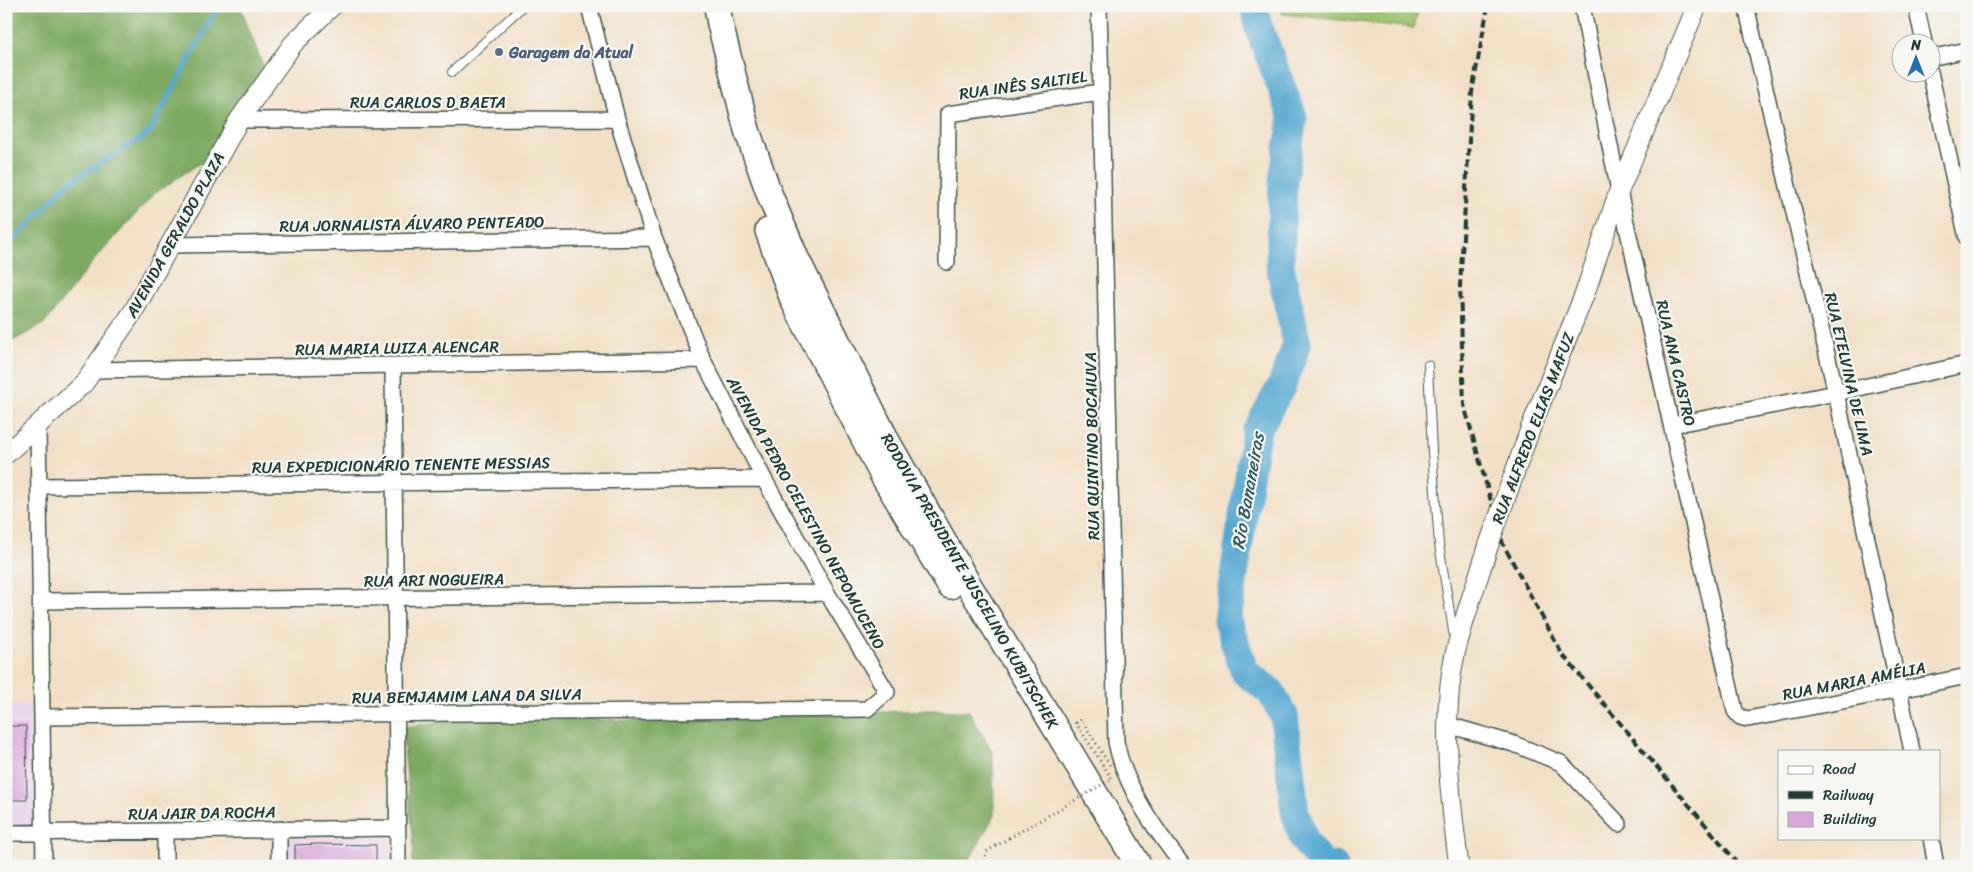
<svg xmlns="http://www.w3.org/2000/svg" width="1973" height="872" viewBox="0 0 1973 872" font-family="Sriracha,sans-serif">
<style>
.built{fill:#e8d2ee}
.green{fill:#9cc36e;stroke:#5e8051}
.forest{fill:#7da961;stroke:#4e734a}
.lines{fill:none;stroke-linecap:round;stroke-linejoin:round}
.stream{stroke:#55a8d1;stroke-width:5}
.river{stroke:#55a8d1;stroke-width:29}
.building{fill:#d8a7da}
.service-casing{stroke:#3f554a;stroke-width:10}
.minor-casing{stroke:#3f554a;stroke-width:18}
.tertiary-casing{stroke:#3f554a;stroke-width:21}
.trunk-casing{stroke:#3f554a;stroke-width:28}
.path{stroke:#3f554a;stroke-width:3;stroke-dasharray:1 4;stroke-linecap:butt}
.service{stroke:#fff;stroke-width:8}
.minor{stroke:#fff;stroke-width:15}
.tertiary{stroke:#fff;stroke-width:19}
.trunk{stroke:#fff;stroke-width:25}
.rail{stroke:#1f3d34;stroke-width:4;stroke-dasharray:8 4;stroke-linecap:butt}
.tertiary-bridge-casing{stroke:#3f554a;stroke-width:21;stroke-linecap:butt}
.path-bridge{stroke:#3f554a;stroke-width:3;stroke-dasharray:1 4;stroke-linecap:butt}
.tertiary-bridge{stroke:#fff;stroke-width:19}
.service-dot{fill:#5c6f8a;stroke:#f6f6f2;stroke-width:2}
.labels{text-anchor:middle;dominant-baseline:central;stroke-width:4.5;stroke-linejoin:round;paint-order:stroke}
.service-label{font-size:16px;font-weight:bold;fill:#4e5e75;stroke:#f6f6f2;text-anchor:start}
.street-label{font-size:16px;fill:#1f3d34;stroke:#f6f6f2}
.water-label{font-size:18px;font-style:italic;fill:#2f5d63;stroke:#f6f6f2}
</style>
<rect width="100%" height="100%" fill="#f6f6f2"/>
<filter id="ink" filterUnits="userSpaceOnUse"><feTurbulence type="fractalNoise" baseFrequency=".02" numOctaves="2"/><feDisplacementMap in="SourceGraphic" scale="10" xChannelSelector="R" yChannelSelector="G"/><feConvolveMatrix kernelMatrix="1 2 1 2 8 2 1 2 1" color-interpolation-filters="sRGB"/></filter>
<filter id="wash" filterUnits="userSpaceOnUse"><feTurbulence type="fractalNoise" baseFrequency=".0096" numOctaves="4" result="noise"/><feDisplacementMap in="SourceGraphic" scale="20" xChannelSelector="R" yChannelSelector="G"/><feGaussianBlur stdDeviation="1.12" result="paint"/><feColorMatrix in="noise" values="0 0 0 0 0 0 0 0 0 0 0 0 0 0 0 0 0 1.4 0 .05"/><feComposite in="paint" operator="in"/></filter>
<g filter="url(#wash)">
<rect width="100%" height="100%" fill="#f2e0c6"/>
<!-- built -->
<path class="built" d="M35,704L37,826H6V705Z
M389,836L390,866H284V838Z"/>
<!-- green -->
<path class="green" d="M1283,6H1419L1414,28L1282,14Z"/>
<!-- forest -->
<path class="forest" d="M6,6H240L264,68L238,103L203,161L154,194L90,265L45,323L6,345Z
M929,710L969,711L993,753L994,816L966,866H412L414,847L402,727L461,719L518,718L657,721Z"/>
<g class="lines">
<!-- stream -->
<path class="stream" d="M6,248L68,183L149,133L218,6"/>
<!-- river -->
<path class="river" d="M1254,6L1258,26L1293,117L1283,181L1280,266L1297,344L1282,385L1256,432L1227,620L1245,672L1271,692L1284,716L1295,812L1304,840L1323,865L1334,866"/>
</g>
<g id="blocks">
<!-- building -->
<path class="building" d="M6,726H26L27,800H6Z
M317,844L376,845V866H295V845Z"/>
</g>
</g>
<g filter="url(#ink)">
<use href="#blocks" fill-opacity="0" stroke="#3f554a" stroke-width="1"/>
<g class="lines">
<defs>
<path id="service" d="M452,72L523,6
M1428,365L1432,452L1439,544L1454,637"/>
<path id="minor" d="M1099,6L1116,742C1125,788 1155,829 1183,866
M1582,6L1619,191L1735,711L1740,717L1748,719L1900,690L1967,676
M1746,6L1836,393L1912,751
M1916,6L1924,42
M1930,58L1967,50
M1930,72L1967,238
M239,120L617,119
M170,245L654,238
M947,262L948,114L1101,92
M393,366L398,866
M93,370L703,360
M38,425L44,866
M1672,425L1836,393L1967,364
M39,486L764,479
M41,601L827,593
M42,717L867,709L887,692L827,593L764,479L703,360L654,238L617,119L589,6
M1448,725L1514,744L1561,763L1619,824
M279,829V866
M165,831V866
M6,833L397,828
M1931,838L1936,866"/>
<path id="tertiary" d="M1531,427L1585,293L1619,191L1697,6
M6,454L84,383L133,312L239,120L293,44L332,6
M1459,866C1450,799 1440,716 1456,650C1465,614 1478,579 1489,544"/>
<path id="trunk" d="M717,6L720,24L747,130L770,196L796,258L888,443L967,582L1139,866
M768,231L793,300L883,476L950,586"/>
</defs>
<!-- service casing -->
<use href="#service" class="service-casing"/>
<!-- minor casing -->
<use href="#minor" class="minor-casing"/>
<!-- tertiary casing -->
<use href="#tertiary" class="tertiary-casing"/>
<!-- trunk casing -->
<use href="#trunk" class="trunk-casing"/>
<!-- path -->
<path class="path" d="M984,866L986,852L1009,838"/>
<!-- service -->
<use href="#service" class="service"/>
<!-- minor -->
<use href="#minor" class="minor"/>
<!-- tertiary -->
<use href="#tertiary" class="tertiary"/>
<!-- trunk -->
<use href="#trunk" class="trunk"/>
<!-- rail -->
<path class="rail" d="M1488,6L1472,92L1460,286L1464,405L1503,544L1562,654L1740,866"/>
<defs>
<path id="tertiary-bridge" d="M1489,544L1531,427"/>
</defs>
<!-- tertiary-bridge casing -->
<use href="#tertiary-bridge" class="tertiary-bridge-casing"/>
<!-- path-bridge -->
<path class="path-bridge" d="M1009,838L1112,779L1076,723L1081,719L1111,767"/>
<!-- tertiary-bridge -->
<use href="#tertiary-bridge" class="tertiary-bridge"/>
</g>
</g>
<!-- markers -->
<circle class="service-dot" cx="499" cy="52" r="5"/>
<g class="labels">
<!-- service labels -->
<g class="service-label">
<text x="509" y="52">Garagem da Atual</text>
</g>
<!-- street labels -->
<g class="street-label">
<text transform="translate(1023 85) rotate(-8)">RUA INÊS SALTIEL</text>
<text x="428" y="102">RUA CARLOS D BAETA</text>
<text transform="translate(412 224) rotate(-1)">RUA JORNALISTA ÁLVARO PENTEADO</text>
<text transform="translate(175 235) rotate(-61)">AVENIDA GERALDO PLAZA</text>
<text transform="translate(397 348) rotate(-1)">RUA MARIA LUIZA ALENCAR</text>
<text transform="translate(1676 363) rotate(77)">RUA ANA CASTRO</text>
<text transform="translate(1849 374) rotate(77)">RUA ETELVINA DE LIMA</text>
<text transform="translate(1533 428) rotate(-69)">RUA ALFREDO ELIAS MAFUZ</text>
<text transform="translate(1092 446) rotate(-91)">RUA QUINTINO BOCAIUVA</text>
<text transform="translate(401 465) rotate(-1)">RUA EXPEDICIONÁRIO TENENTE MESSIAS</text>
<text transform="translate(806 513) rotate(61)">AVENIDA PEDRO CELESTINO NEPOMUCENO</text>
<text transform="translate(434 580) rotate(-1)">RUA ARI NOGUEIRA</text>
<text transform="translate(970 581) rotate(60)">RODOVIA PRESIDENTE JUSCELINO KUBITSCHEK</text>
<text transform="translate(1854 681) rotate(-11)">RUA MARIA AMÉLIA</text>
<text transform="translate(467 696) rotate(-1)">RUA BEMJAMIM LANA DA SILVA</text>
<text transform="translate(202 813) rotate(-1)">RUA JAIR DA ROCHA</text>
</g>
<!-- water labels -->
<g class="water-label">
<text transform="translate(1248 491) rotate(-80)">Rio Bananeiras</text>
</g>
</g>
<!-- margin -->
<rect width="1973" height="872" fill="none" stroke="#f6f6f2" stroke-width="25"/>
<!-- legend -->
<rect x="1778" y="750" width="162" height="90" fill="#f6f6f2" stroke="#a0aca6"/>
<rect x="1788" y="766" width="25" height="8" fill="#ffffff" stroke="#a0aca6"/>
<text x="1823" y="774" font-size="15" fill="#1f3d34">Road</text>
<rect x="1788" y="791" width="25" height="8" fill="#1f3d34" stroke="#a0aca6"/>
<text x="1823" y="800" font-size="15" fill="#1f3d34">Railway</text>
<rect x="1788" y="812" width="25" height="15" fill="#d8a7da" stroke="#a0aca6"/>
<text x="1823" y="824" font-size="15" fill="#1f3d34">Building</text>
<!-- north arrow -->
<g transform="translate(1916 58)"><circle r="24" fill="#f6f6f2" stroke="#a0aca6"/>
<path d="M0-4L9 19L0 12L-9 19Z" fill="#1f6fb2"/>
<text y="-8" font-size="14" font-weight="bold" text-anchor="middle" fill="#1f3d34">N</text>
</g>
</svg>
